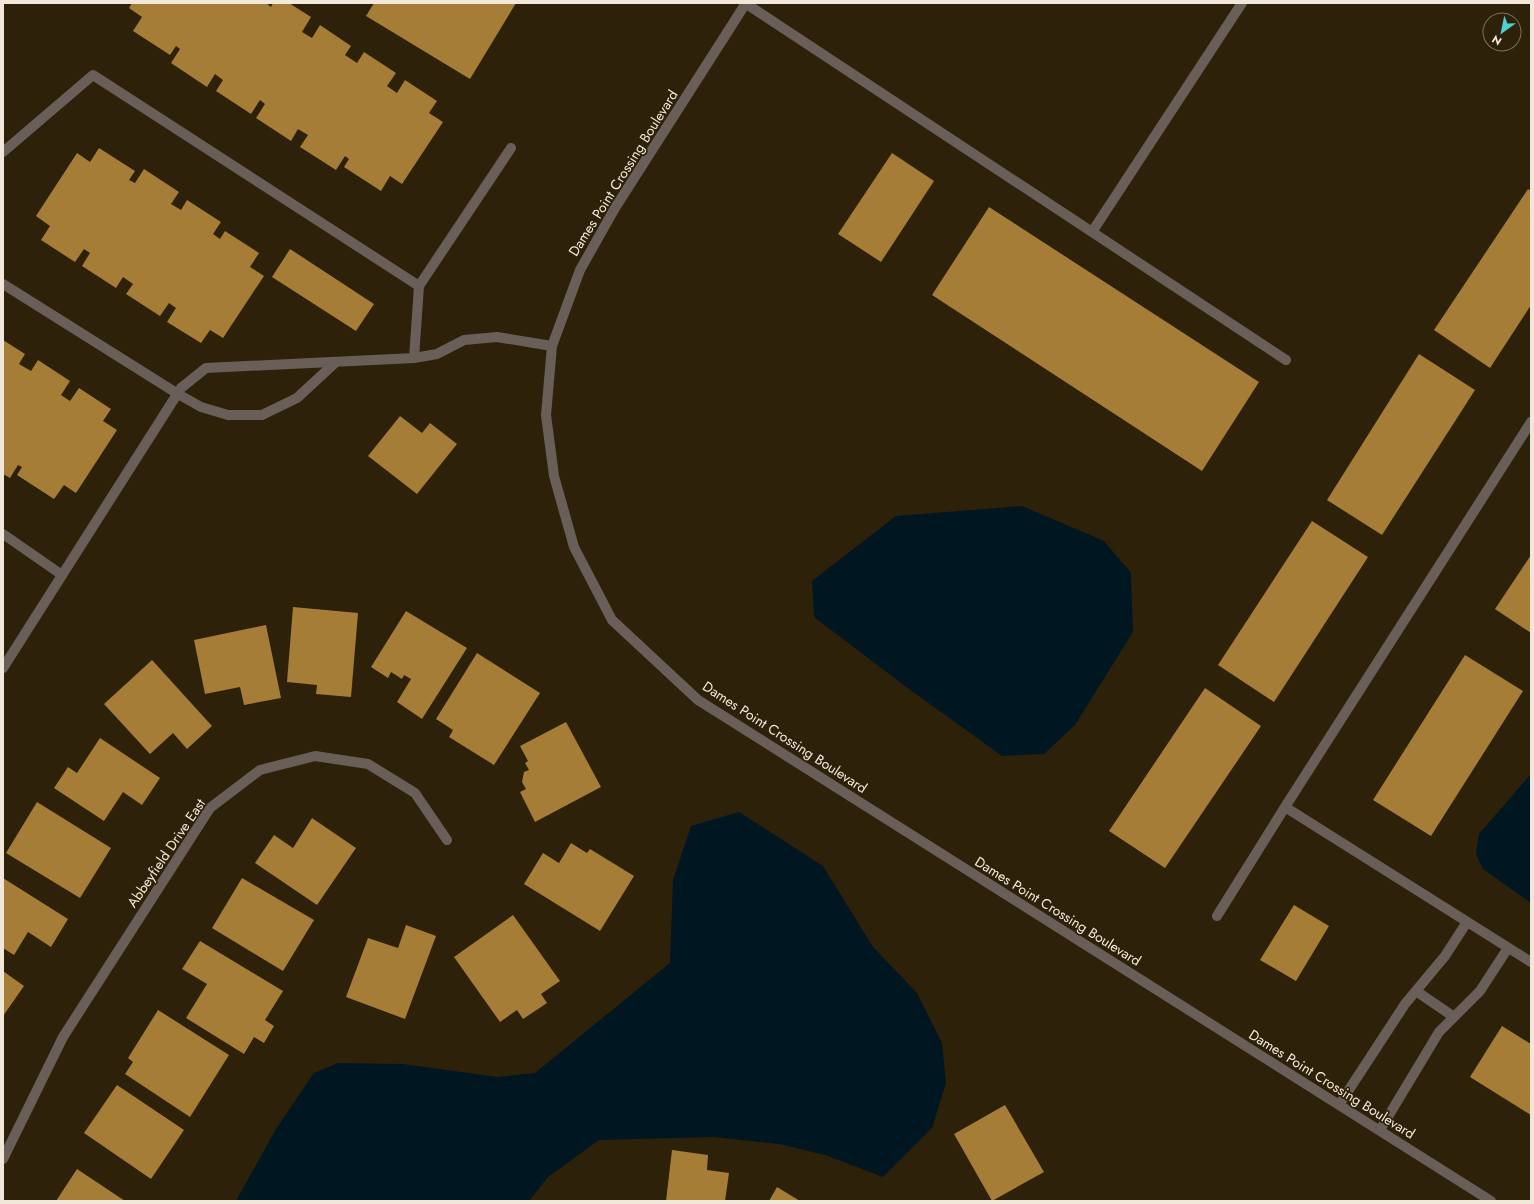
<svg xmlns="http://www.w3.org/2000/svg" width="1534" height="1204" viewBox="0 0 1534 1204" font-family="Jost,sans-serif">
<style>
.water{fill:#001621}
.building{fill:#a67d37}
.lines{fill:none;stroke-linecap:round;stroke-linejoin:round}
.lane{stroke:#6a5e58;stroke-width:10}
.street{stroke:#6a5e58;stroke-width:10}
.labels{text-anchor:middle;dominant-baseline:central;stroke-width:3.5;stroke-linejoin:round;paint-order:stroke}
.street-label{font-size:14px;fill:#f1e8da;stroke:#2e2109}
</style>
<rect width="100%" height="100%" fill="#2e2109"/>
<!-- water -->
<path class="water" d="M1022,506L1104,541L1131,573L1133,632L1075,725L1044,754L1002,756L905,686L814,617L812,581L896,516Z
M1531,774V903L1483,869L1476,854L1479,834Z
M739,812L823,866L873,947L917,993L942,1043L946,1083L932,1128L883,1177L825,1155L779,1144L714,1137L599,1140L548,1177L529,1201H236L276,1129L314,1073L338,1063L403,1064L497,1077L535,1073L670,963L673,880L691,826Z"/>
<!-- building -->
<path class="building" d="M132,3H266L271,7L273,3H289L311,17L302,32L312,38L320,25L351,46L345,55L357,63L364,52L396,73L387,86L397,93L405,80L437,101L429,113L443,122L402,184L390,176L381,191L344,167L349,159L345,156L336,170L300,147L308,135L298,129L291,141L256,118L265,104L260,100L251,114L216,91L223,80L215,74L207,87L171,63L180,49L176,46L170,55L133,31L142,17L129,8Z
M374,3H516L470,79L366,16Z
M99,148L135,171L129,180L135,183L144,169L179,192L171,204L181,210L187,200L221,222L213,234L220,239L225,231L259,253L250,267L264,276L223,338L210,330L201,343L167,322L176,308L169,303L160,316L126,294L133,284L123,277L116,288L82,266L90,253L84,249L75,262L41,240L50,226L36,216L77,153L90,162Z
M892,153L934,181L881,262L838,234Z
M1528,189L1531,191V305L1490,368L1434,330Z
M989,207L1259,382L1202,471L932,295Z
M290,249L374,304L356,331L272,277Z
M3,340L25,354L19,364L31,371L38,360L70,381L61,395L70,401L79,388L111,409L103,421L117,430L76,493L64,485L54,499L17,475L22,467L18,465L10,478L3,474Z
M1419,354L1475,390L1382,535L1327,500Z
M400,416L422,433L430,423L457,444L417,494L368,456Z
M1312,521L1368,557L1274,702L1218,665Z
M1531,555V633L1495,609Z
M293,607L358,613L351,697L316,694L317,685L287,682Z
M406,611L467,648L422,719L397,702L411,679L404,675L402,679L391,672L388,678L371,667Z
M266,625L281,698L244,705L240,687L205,694L194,640Z
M477,653L540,693L494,765L449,737L453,730L436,719Z
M1465,655L1523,691L1431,836L1373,800Z
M152,660L212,726L187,749L173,733L150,754L104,704Z
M1205,688L1261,726L1165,868L1109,831Z
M566,722L601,787L535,822L520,792L526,789L522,782L524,772L529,770L525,763L528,761L520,746Z
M100,738L160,778L142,805L123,792L104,821L54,788L68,767L77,773Z
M37,802L111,848L80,898L6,853Z
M312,818L356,848L317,905L255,863L274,835L293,848Z
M571,843L587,853L590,849L634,876L600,931L524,884L543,853L559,863Z
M3,878L68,919L51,947L28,932L14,955L3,948Z
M242,878L314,920L283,971L212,928Z
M1294,905L1329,926L1296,981L1260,960Z
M513,915L560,981L541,994L547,1003L523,1019L517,1010L500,1022L454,957Z
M406,925L436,936L405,1019L346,997L368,938L398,948Z
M200,941L283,991L265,1020L274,1026L264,1043L254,1037L244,1054L186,1018L207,984L182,969Z
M3,971L24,986L3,1016Z
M158,1010L229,1055L190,1117L125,1074L133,1062L128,1058Z
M1502,1026L1531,1044V1115L1470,1077Z
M117,1085L184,1130L151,1179L84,1133Z
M1005,1105L1044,1172L992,1201L954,1134Z
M672,1150L708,1155L707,1170L729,1173L725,1201H666Z
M77,1169L125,1201H56Z
M777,1187L800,1201H769Z"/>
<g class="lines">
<!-- lane -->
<path class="lane" d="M745,3L1286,360
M1092,232L1242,3"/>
<!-- street -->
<path class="street" d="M746,3L615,208L580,270L552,346L546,415L554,476L574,547L612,620L698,700L1491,1201
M3,152L93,75L419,286L414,358
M3,284L178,394L201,407L228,415H262L297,398L336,362
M419,286L511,148
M3,534L62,575
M3,668L181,388L206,368L414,358L437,354L464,340L497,337L552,346
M1285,807L1531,962
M1217,916L1285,807L1531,422
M1416,991L1454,1017
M1339,1105L1405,1004L1445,956L1467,922
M1380,1130L1439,1032L1480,991L1508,948
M3,1159L63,1037L210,808L260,770L315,756L368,764L415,793L447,840"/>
</g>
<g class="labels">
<!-- street labels -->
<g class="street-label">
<text transform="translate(623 173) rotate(-58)">Dames Point Crossing Boulevard</text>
<text transform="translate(785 737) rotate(33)">Dames Point Crossing Boulevard</text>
<text transform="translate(166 853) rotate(-56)">Abbeyfield Drive East</text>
<text transform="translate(1058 911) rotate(32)">Dames Point Crossing Boulevard</text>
<text transform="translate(1332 1084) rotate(32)">Dames Point Crossing Boulevard</text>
</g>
</g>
<!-- border -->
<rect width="1534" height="1204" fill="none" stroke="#f1e8da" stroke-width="8"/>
<!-- north arrow -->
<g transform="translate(1502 32) rotate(213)"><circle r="19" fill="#2e2109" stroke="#7c715d"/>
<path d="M0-3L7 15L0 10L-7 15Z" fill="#52cdd0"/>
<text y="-6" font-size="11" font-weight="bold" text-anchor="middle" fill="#f1e8da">N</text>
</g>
</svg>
